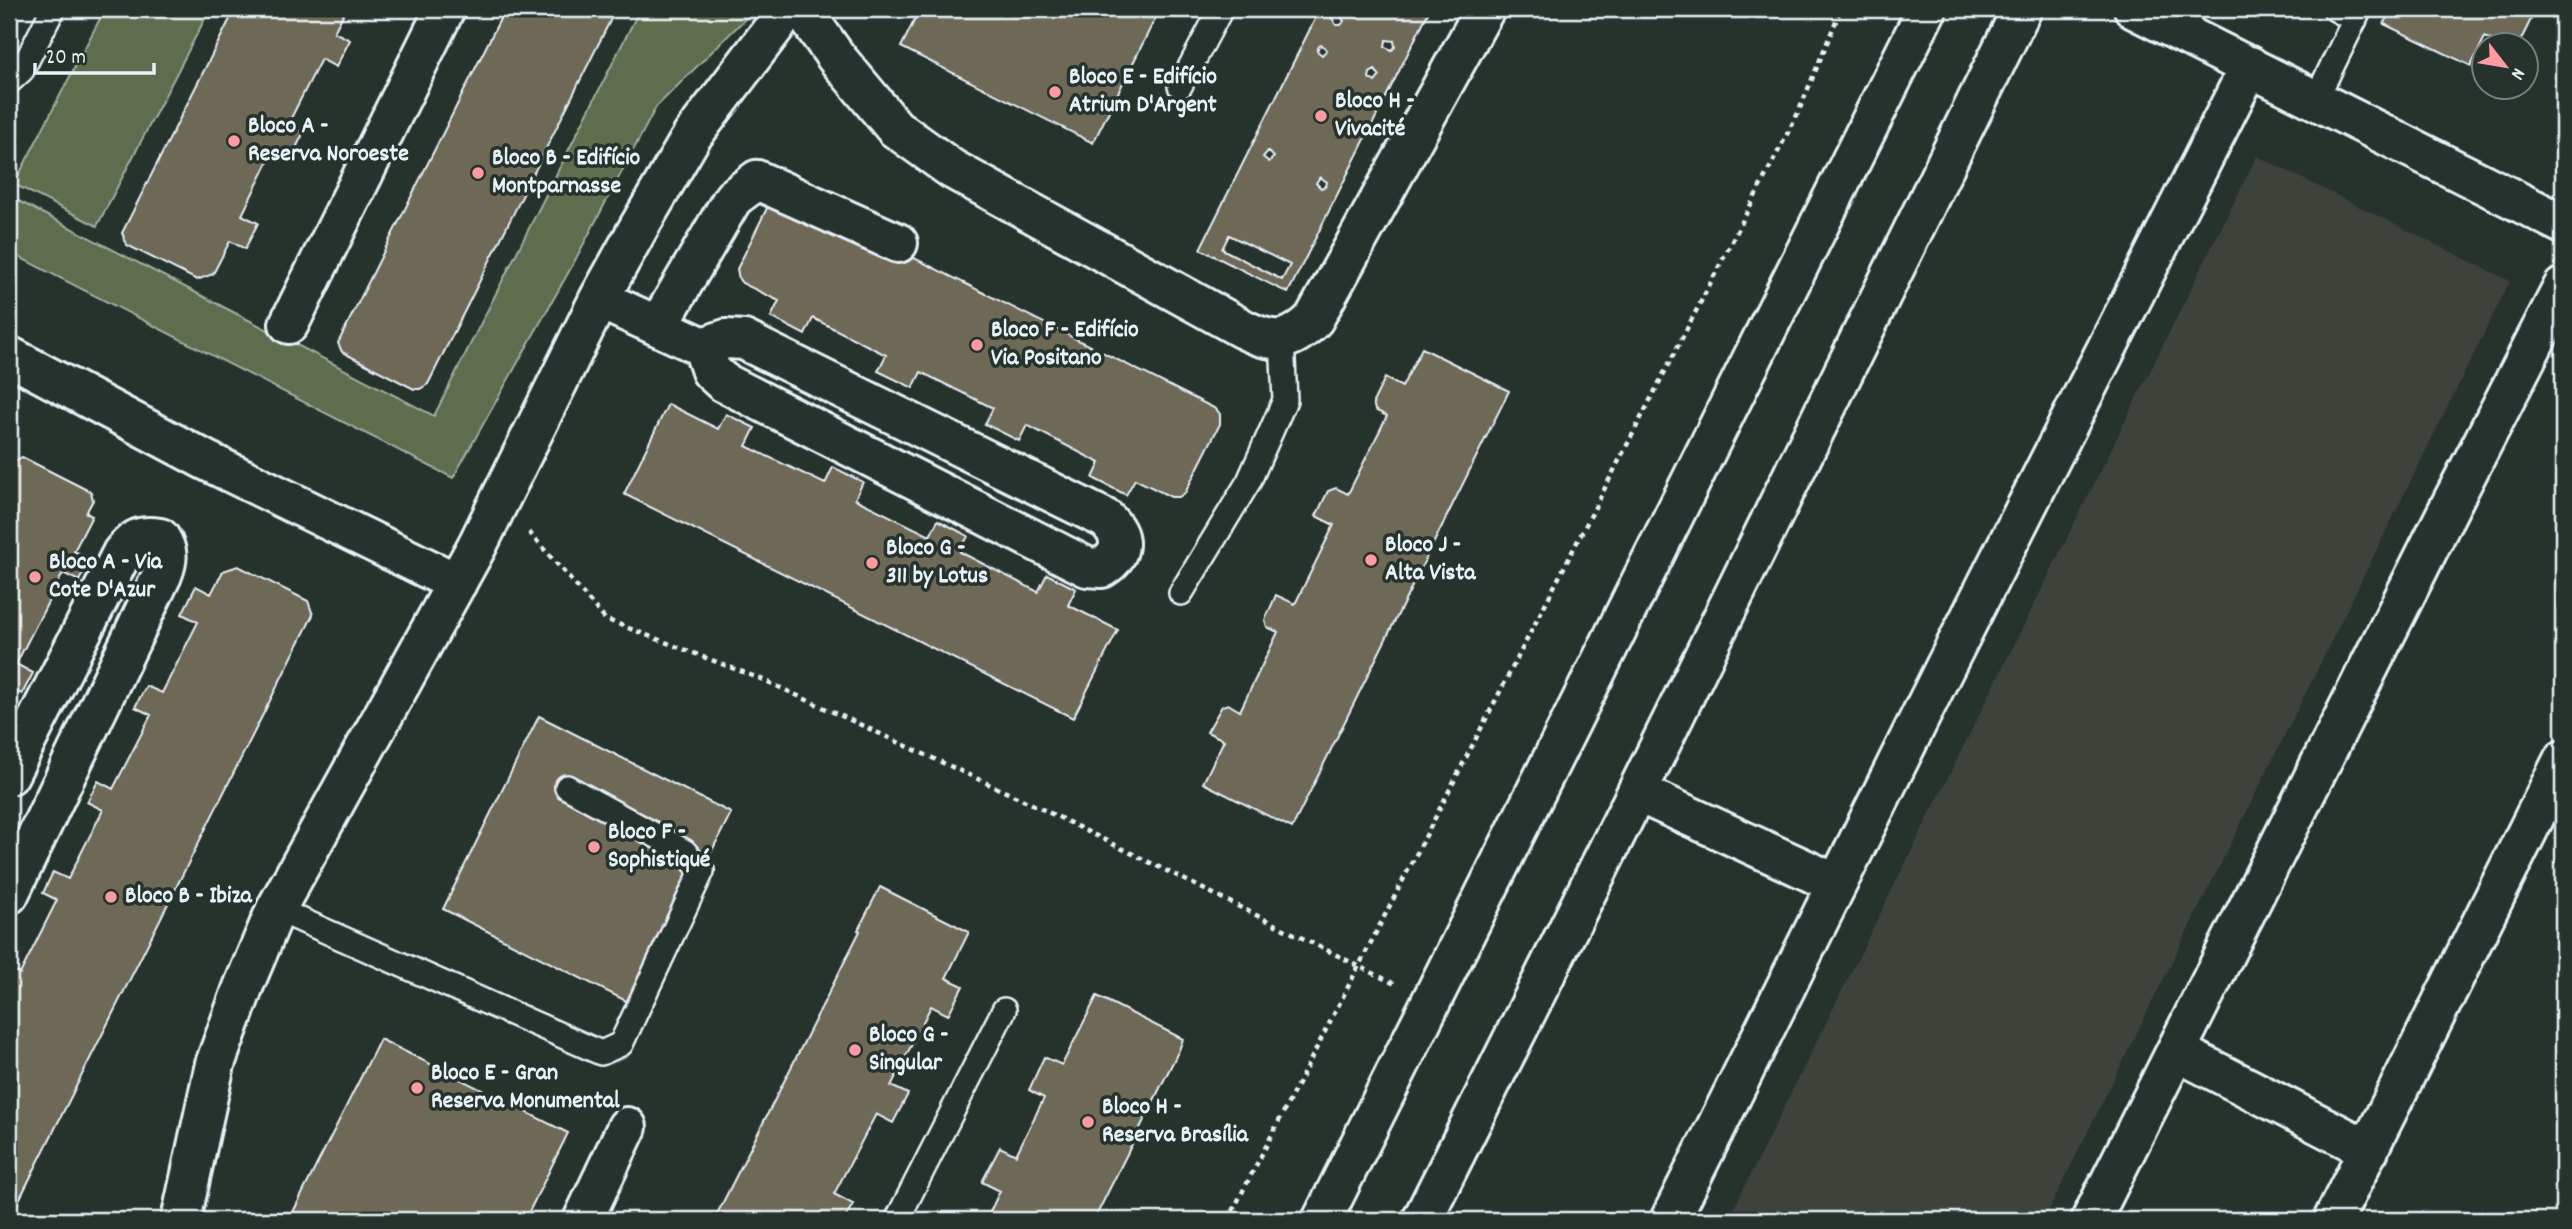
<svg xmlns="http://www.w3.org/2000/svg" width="2572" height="1229" viewBox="0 0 2572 1229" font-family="Dekko,sans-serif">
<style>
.built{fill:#3c433a}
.green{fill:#5e6c4d;stroke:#a3aea2;stroke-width:2}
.building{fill:#6e6757;stroke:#e8f1f8;stroke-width:2;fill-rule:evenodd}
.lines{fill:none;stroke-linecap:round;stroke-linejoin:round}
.lane-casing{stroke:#e8f1f8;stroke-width:28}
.street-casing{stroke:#e8f1f8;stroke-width:44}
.secondary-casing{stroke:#e8f1f8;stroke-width:44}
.path{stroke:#e8f1f8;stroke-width:4.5;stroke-dasharray:5 5;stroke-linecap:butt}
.lane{stroke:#26332d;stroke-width:23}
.street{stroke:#26332d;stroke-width:38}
.secondary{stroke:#26332d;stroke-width:38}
.poi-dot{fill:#ff9aa2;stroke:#26332d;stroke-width:2.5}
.labels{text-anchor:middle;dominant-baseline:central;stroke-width:7;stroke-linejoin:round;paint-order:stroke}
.poi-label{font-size:24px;font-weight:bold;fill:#e8f1f8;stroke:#26332d;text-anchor:start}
</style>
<rect width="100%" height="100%" fill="#26332d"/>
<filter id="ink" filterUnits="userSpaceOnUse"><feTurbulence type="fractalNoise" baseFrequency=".0143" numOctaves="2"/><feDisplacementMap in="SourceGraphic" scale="14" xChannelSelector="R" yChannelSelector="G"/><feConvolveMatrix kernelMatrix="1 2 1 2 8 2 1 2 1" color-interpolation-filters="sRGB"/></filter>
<g filter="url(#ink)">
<!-- built -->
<path class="built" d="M2257,156L2510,281L2044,1220H1728Z"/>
<!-- green -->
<path class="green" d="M105,9H210L97,226L14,184Z
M640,9H755L656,107L572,266L453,478L9,252V196L434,416Z"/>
<!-- building -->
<path class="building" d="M235,9H346L334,32L350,40L336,67L321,59L288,124L304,132L291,158L274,150L242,215L258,223L245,249L230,241L213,274L197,280L127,245L122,233Z
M505,9H616L428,384L420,389H414L342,352L338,343Z
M920,9H1160L1093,143L901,47Z
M1320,9H1430L1288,293L1200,249ZM1339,14L1344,21L1341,25H1336L1332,18ZM1386,40L1394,41L1395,47L1392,50L1385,47ZM1322,45L1327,50L1322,55L1317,51L1319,46ZM1375,70L1380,76L1375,82L1369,78L1370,73ZM1268,151L1274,157L1269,162L1263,157ZM1320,177L1327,182L1326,186L1321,188L1316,183ZM1229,235L1290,265L1282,280L1222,249Z
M2392,9H2536L2518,46H2504L2485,37L2471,66L2384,24Z
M786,194L1216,409L1220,414V424L1185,493L1179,497H1171L1135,479L1126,495L1093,478L1100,463L1027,425L1019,441L985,424L993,408L921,372L913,388L878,371L886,355L813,318L805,335L771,317L779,301L742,283L739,279L737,269L772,198Z
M1422,348L1509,391L1292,828L1203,783L1224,740L1207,732L1222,706L1228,704L1240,711L1278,632L1267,627L1265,620L1276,595L1295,604L1334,525L1316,516L1328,491L1336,488L1348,494L1387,416L1375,410L1373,402L1385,378L1402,387Z
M668,404L718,429L726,414L755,428L746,446L825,484L833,467L863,482L855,499L930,536L938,520L968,536L960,552L1038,592L1047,574L1076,589L1068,605L1118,630L1073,718L624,494Z
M22,457L91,492L93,500L86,513L92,516L74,551L90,559L79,581L63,573L16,664L33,673L22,694L9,688V463Z
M238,566L308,601L313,615L9,1220V968L20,974L57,900L43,893L53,872L68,879L103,810L87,802L98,781L113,789L151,715L135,707L146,686L162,693L198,622L182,614L196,586L211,594L223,571Z
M539,716L731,813L634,1005L443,909Z
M880,887L969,932L946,978L963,986L948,1015L931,1006L891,1086L908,1094L893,1123L876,1114L834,1194L853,1204L844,1220H714L860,931L858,930Z
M1097,996L1183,1039L1179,1050L1094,1220H986L1000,1191L982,1182L1000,1147L1016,1155L1044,1098L1029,1090L1044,1057L1062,1065Z
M380,1039L568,1133L525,1220H289Z"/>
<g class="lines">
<defs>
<path id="lane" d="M2335,9L2355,20
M2179,31L2193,9
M9,82L22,70L53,9
M1180,86L1221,9
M2316,99L2360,9
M1181,593L1249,481L1285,400L1282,340
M276,909L601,1053L621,1044L702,871L684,851L567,787
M897,1220L1004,1010"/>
<path id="street" d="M802,9L836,57L895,128L952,169L1243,329C1274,344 1289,344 1314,319L1485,9
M2134,9L2563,224
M599,299L703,347L726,339L744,340L1106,519C1124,536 1124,554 1102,568L1087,567L723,382L711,371L703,347
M289,324L445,9
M658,326L733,198L757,180L898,243
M9,356L205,460L457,583
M9,775L122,553C134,538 141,535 160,538C169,552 168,560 162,575L9,894
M1637,792L1837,884
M2176,1051L2369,1150
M181,1220L215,1064L244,985L276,909L477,546L599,299L640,225L692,136L788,9
M583,1220L627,1127
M1670,1220L1942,673L2250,66
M2091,1220L2448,510L2563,287
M2333,1220L2563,760"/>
<path id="secondary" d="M1322,1220L1927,9
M1422,1220L1637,792L2022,9"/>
</defs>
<!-- lane casing -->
<use href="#lane" class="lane-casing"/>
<!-- street casing -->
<use href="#street" class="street-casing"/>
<!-- secondary casing -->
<use href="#secondary" class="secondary-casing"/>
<!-- path -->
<path class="path" d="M529,532L605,619L766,681L1034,805L1397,985
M1228,1220L1798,113L1841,9"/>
<!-- lane -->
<use href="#lane" class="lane"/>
<!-- street -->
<use href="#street" class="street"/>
<!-- secondary -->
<use href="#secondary" class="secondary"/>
</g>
</g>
<!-- markers -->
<g class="poi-dot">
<circle cx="1055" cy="92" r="7"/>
<circle cx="1321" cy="116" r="7"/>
<circle cx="234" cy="141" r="7"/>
<circle cx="478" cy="173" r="7"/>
<circle cx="977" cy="345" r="7"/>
<circle cx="1371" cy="560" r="7"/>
<circle cx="872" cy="563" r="7"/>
<circle cx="35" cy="577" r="7"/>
<circle cx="594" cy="847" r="7"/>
<circle cx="111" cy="897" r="7"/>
<circle cx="855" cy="1050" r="7"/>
<circle cx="417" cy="1088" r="7"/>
<circle cx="1088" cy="1122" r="7"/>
</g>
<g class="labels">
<!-- poi labels -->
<g class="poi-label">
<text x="1069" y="78">Bloco E - Edifício<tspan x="1069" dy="28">Atrium D'Argent</tspan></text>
<text x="1335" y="102">Bloco H -<tspan x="1335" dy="28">Vivacité</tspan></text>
<text x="248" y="127">Bloco A -<tspan x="248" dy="28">Reserva Noroeste</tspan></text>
<text x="492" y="159">Bloco B - Edifício<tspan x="492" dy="28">Montparnasse</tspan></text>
<text x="991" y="331">Bloco F - Edifício<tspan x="991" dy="28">Via Positano</tspan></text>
<text x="1385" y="546">Bloco J -<tspan x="1385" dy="28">Alta Vista</tspan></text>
<text x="886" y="549">Bloco G -<tspan x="886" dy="28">311 by Lotus</tspan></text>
<text x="49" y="563">Bloco A - Via<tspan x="49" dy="28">Cote D'Azur</tspan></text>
<text x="608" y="833">Bloco F -<tspan x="608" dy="28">Sophistiqué</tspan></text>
<text x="125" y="897">Bloco B - Ibiza</text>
<text x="869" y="1036">Bloco G -<tspan x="869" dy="28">Singular</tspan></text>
<text x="431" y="1074">Bloco E - Gran<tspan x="431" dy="28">Reserva Monumental</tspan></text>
<text x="1102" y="1108">Bloco H -<tspan x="1102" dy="28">Reserva Brasília</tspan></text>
</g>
</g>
<!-- margin -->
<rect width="2572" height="1229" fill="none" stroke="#26332d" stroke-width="35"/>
<rect x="18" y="18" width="2537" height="1194" fill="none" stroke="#e8f1f8" stroke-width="2.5" filter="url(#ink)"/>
<!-- north arrow -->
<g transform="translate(2505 66) rotate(121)"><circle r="33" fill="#26332d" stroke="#747f7e" stroke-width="2"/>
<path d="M0-5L12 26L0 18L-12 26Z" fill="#ff9aa2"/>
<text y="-10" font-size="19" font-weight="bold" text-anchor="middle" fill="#e8f1f8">N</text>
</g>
<!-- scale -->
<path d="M35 63v10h119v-10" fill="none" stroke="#e8f1f8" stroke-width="3.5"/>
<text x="46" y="63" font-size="21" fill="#e8f1f8" stroke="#26332d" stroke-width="5" paint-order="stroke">20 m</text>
</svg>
